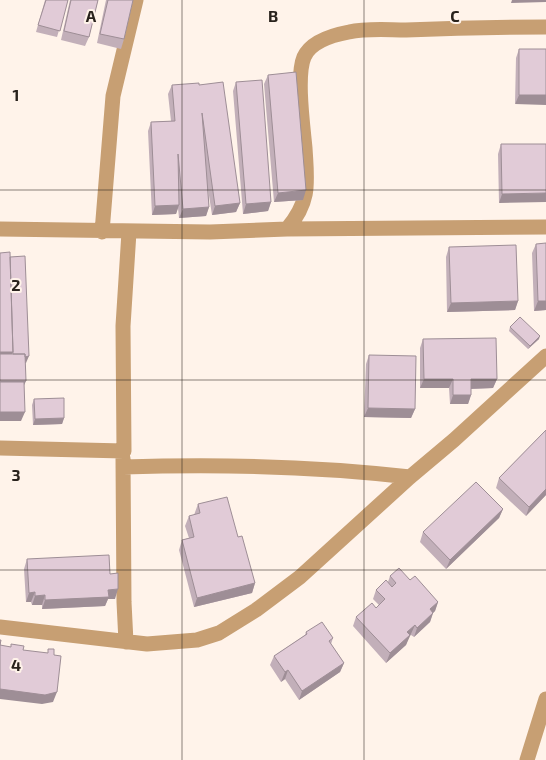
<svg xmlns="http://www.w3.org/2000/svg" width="546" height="760" viewBox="0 0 546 760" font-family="'Exo 2',sans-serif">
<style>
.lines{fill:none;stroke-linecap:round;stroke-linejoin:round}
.minor{stroke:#c79f73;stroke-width:15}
.wall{fill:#c2afb9}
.shaded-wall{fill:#9e8e96}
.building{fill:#e1cbd7;stroke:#9e8e96}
.grid{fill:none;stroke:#29221c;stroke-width:1;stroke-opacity:0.55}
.grid-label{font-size:16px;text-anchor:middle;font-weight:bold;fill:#29221c;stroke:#fff3ea;stroke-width:4;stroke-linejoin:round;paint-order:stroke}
</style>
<rect width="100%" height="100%" fill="#fff3ea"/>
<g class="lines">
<!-- minor -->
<path class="minor" d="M0,229L210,232L287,229L546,227
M287,229C311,201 307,182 305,148C303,126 296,76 304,57C311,41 333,35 349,32C367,28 388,30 406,30C452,28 499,27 546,27
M102,232L113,96L136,0
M0,448L124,451L123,326L129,232
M123,458L124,602L126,642
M123,467C217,464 316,466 410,477
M0,627L147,644L197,640L219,633L256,610L300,577L410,477L454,440L546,356
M527,760L546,699"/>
</g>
<!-- wall -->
<path class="wall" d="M45,0H68L57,37L36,32Z
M70,0H98L89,37L85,46L61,40Z
M106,0H133L124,39L121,49L97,43Z
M519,49H546L515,104L516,58Z
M268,75L303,200L274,202L264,84Z
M236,82L271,202L268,211L243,214L233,91Z
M172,85H199L240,203L236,212L212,215L208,189L209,207L206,216L179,218L178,208L176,214L152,215L148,131L151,122L171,121L168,94Z
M501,144H546L499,203L498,154Z
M536,244L546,310L534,311L532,253Z
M449,247L518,301L515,310L447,312L446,257Z
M510,327L539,339L528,349L509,331Z
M423,339L497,379L493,388L471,389V395L468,404H450L449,388H420V348Z
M369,355L415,409L411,418L364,417L366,364Z
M34,399L64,418L62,424L33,425L32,405Z
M546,430V495L526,516L496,488L499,478Z
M198,504L238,537L255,583L252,593L194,607L179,550L182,540L189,538L185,526L189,516L194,515Z
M503,509L499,518L446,569L420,542L423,532Z
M27,559L110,574L115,599H108L105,606L42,609V605H32L31,602H26L24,569Z
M390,576L410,580L438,602L435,611L433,613L430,622L414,637L411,635L409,636L406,645L386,663L353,626L356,617L376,608L379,605L373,599L376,590L388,582Z
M306,632L333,638L331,644L344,663L340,672L299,700L285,679L281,682L270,665L274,656L305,635Z"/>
<!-- shaded-wall -->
<path class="shaded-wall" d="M512,0H546V2L511,3Z
M519,95H546V105L515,104Z
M306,190L303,200L274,202L278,193Z
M546,193V202L499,203L502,194Z
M271,202L268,211L243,214L246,204Z
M240,203L236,212L212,215L215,206Z
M179,205L176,214L152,215L155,206Z
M209,207L206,216L179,218L183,209Z
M518,301L515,310L447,312L451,303Z
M538,301H546V310L534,311Z
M540,336L539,339L528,349L530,346Z
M0,352H13L10,361H0Z
M29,356L26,363H10L13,357Z
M424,379H453L449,388H420Z
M471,379H497L493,388L467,389Z
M0,381H26L22,390H0Z
M453,395H471L468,404H450Z
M368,408L415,409L411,418L364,417Z
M0,412H25L21,421H0Z
M64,418L62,424L33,425L35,419Z
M546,489V495L526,516L529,507Z
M503,509L499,518L446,569L450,560Z
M255,583L252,593L194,607L197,598Z
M118,589L115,599H108L105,606L42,609L45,600L108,590Z
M35,592L31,602H26L29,593Z
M45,595L42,605H32L35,596Z
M438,602L435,611L427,619L430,609Z
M433,613L430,622L414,637L417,628Z
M415,625L406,645L386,663L390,653L407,632Z
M344,663L340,672L299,700L302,691Z
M288,670L285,679L281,682L285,672Z
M0,689L57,692L53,702L42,704L0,699Z"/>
<!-- building -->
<path class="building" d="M46,0H68L60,31L38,25Z
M71,0H98L89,37L64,31Z
M108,0H133L124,39L100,34Z
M519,49H546V95H519Z
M296,72L306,190L278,193L268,75Z
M262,80L271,202L246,204L236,82Z
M223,82L240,203L215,206L202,113L209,207L183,209L178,154L179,205L155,206L151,122L175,121L172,85L199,83V85Z
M501,144H546V193L502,194Z
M546,243V301H538L536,244Z
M516,245L518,301L451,303L449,247Z
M10,252L13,352H0V253Z
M25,256L29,356L25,357V354H13V352L10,257Z
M520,317L540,336L530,346L510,327Z
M496,338L497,379H471V395H453V379H424L423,339Z
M0,354H25L26,381H0Z
M369,355L416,356L415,409L368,408Z
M0,382H24L25,412H0Z
M64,398V418L35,419L34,399Z
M546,430V489L529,507L499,478Z
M476,482L503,509L450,560L423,532Z
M227,497L238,537L242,536L255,583L197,598L182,540L194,537L189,516L200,513L198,504Z
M109,555L110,574L118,573V589L108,590L109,597L45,600V595L35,596V592L29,593L27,559Z
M399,568L410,580L415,576L438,602L430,609L433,613L417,628L415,625L407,632L410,635L390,653L356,617L372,603L376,608L385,599L376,590L386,580L392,587L396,583L390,576Z
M322,622L333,638L329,641L344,663L302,691L288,670L285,672L274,656L307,634L306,632Z
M0,640H1L0,645L11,647V644L24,646L23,650L48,653V649H54V655L61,656L57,692L45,695L0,689Z"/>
<!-- grid -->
<path class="grid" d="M182,0V760M364,0V760M0,190H546M0,380H546M0,570H546"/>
<g class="grid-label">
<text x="91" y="22">A</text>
<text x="273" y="22">B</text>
<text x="455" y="22">C</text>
<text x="16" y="101">1</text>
<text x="16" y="291">2</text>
<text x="16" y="481">3</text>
<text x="16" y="671">4</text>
</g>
</svg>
